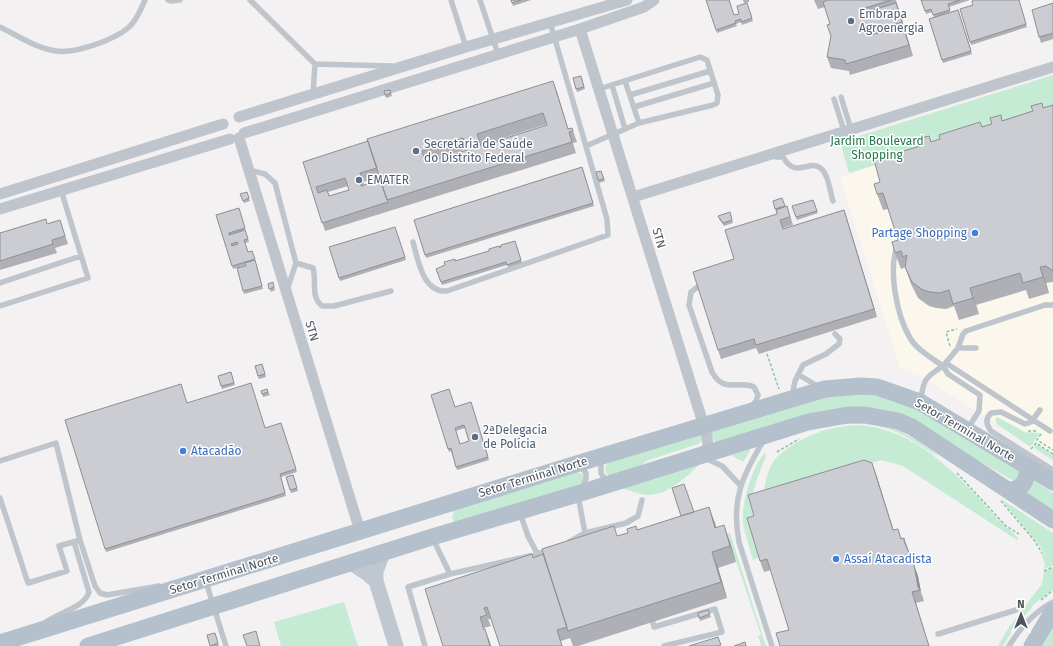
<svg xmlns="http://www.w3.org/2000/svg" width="1053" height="646" viewBox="0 0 1053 646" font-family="'Fira Sans',sans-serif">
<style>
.commercial{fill:#fbf7ed}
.green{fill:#c5ebd5}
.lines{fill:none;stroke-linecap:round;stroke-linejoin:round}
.path{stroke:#81c5a5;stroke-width:1.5;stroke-dasharray:3 2;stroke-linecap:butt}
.lane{stroke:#bec5cc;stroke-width:5.5}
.street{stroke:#bec5cc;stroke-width:11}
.secondary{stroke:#bfc7d0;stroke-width:15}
.primary{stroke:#b4c0cc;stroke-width:17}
.wall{fill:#afb0b5;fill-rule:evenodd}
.shaded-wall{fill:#8e9094}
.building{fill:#cbcdd3;stroke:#8e9094;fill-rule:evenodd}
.service-dot{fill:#5c6f8a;stroke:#fff;stroke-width:1.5}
.shop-dot{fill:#3f7fe0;stroke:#fff;stroke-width:1.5}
.labels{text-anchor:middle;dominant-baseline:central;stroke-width:3;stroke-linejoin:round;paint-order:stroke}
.service-label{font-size:12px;fill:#4e5e75;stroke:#fff;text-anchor:start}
.park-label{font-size:12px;fill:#23764e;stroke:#fff}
.shop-label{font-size:12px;fill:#366cbe;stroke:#fff;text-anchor:start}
.street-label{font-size:12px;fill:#4b545c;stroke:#fff}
</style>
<rect width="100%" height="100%" fill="#f3f1f1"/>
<!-- commercial -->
<path class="commercial" d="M1053,109V457L921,377L900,368L840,177Z"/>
<!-- green -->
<path class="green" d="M1053,75V109L849,173L840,142Z
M872,393L927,412L1023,474L1014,481L897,415L715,443L710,429L824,395Z
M997,417L1025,432L1040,433L1032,445L1029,446L998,425L995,420Z
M846,422C858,423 872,422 884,425C905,431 924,445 941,458C928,451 915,441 901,434C874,421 844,421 816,429Z
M858,425C919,429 960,478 998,519C1004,526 1012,531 1018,538L1017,540L903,466L881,460L763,496C765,483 768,467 776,458C779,454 785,451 788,448C810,433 832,426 858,425Z
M701,432L704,440L698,444L646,461L640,467L610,476L606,474L605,467L608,463Z
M1036,444L1053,455V460L1034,448Z
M750,449V451L743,462L731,455Z
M765,453L766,456L757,479L750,504L765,555L753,560C750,548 745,535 743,523C741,505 752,466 765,453Z
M701,463C687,476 670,494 649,495C640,495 629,490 621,488Z
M575,471L582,474L584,478L583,485L455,523L452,519L454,510Z
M1034,481L1053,493V512L1025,492L1031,488Z
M1001,499L1053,533V565L1044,569L1045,564L1041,553H1044L1040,546Z
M730,533L766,646H761L758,636L761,635L727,534Z
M1053,568V589L1033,605L1031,609L1017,623L1003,646H998L1007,630L1042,584L1044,572Z
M344,602L358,646H281L274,622Z
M1053,623V646H1039Z"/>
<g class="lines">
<!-- path -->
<path class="path" d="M950,346L946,332L957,329
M767,354L779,389
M1028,431H1036
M1041,434L1037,440L1053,450
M1031,449L1036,443L1053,454
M777,452L799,439
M957,473L1006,526L1019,534
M1001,501L1034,540L1042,553
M1044,571L1053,567
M1041,600L1053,590"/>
<!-- lane -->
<path class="lane" d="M168,0L172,1L180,0
M250,0L315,64L392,66
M451,0L466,47
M480,0L498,54
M0,27C18,36 36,48 56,51C74,54 114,40 128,28C136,22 141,9 145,0
M625,81L639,123
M612,85L625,129
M313,95L315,64
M630,95L710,71
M841,97L851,129
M834,99L844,131
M634,107L714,83
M586,146L639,123L713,105L717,103L718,95L707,60L700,57L599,89
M776,157H783C797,182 812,154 824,172C829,179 830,192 833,201
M249,170L265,174L275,183L296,263L287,290
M413,242C418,260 423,293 447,291L608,235L607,219L550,22
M897,247C888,271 897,316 910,338C917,350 932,358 943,366L958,348L963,334L966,331L1045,305H1053
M296,263L313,268C317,282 310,296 322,306H334L391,291
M0,283L81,256
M699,286L691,292L689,305L712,372C724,394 738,380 754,387L758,395L756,401L752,406
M0,306L88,278L61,190
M958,348H976
M946,363L1050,431
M799,375L819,387
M792,396L795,381L803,365L826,354L839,344L840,339L835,334
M921,400C923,379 926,377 943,366L948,374L980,395L979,411L968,428
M1040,410L1031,422L1025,424L1001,412L991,413C985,419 986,424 991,431L1053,470
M764,440C742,476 731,500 739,542L772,646
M705,458L722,466L740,485
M601,460V473L607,483
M0,461L56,443L80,540L59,546L67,571L28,583L0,498
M580,466L586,473V479L582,488
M520,513L528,536L539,557
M585,533L626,523L638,516L642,500
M433,539L450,574L538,554L549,549
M80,540L95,586L100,593L107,595L159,586
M569,542L585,533L578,495
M206,582L226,646
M651,616L654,627L715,609L722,632L664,646
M46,622C59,612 84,608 89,592L74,542
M938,634L1016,610
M425,646L408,587L450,574
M1009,646C1021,627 1033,613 1053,602"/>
<!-- street -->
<path class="street" d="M580,29L707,436L708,446L704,454
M239,117L466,47L627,0
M244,133L580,29L644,7L654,0
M239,138L360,531
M0,194L223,124
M633,197L1053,67
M0,209L230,139"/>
<!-- secondary -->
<path class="secondary" d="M383,553L376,571V581L396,646
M351,563L368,574L376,581"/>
<!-- primary -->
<path class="primary" d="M1009,490C1024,490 1027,479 1028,466
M0,643L576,464L825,389L861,386L877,387L920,402L1053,482
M88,646L432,537L574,495L808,422L848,415H865L898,421L912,427L1053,520
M1032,646L1053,611"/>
</g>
<!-- wall -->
<path class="wall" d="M511,0H531L513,6Z
M706,0L734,15L739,14L747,3L753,21L742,25L741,22L736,24L737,26L717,33Z
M743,0H749V2L744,3Z
M814,0H896L913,56L850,75L849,71L831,68L827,57L831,36L830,24L825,7L818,9Z
M921,0H970L949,7L950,12L958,10L972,54L943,63L929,19L934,17L932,12L926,14Z
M1019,0L1027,27L971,45L960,9L973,5Z
M1053,3V39L1041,43L1039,37Z
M581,76L585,89L577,92L573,78Z
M390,90L392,96L386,98L384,91Z
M557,92L568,129L572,128L577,142L573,143L576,153L325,231L303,162ZM547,124V125L482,146V145ZM467,149V150L426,163V162ZM379,177L380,180L364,185L363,182ZM348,186L349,190L329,196L328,192Z
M1053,105V282H1052L1046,283L1049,293L1029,299L1026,290L976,305L979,314L959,320L954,306L946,309L936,308L929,306L918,298L911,284L905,267L901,269L895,253L898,240L888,209L883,210L877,194L880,182L920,146L929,136L931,142Z
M582,167L594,206L426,258L414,220Z
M601,171L605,181L599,183L596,172Z
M247,192L250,201L244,203L240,194Z
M782,198L785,207L790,215L793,225L783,228V229L844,210L877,317L759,354L756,348L721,359L718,350L734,259L777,214L773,201Z
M813,200L818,213L797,220L792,206Z
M239,208L249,242L245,243L248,252L252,251L256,263L263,289L244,294L237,268L246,266V265L233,269L216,215Z
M730,212L733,223L724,226L719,219L718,216Z
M60,220L68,244L55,248L57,253L0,270V233L47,224Z
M395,227L406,260L340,281L329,247Z
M515,241L522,263L508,267L507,265L442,285L436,269L455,261L500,248Z
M273,282L275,290L271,292L268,284Z
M262,364L266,377L259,379L255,366Z
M231,372L235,385L222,389L218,376Z
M267,389L270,395L263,397L261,391Z
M471,402L489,460L457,470L451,451L449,452L448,449L455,407ZM465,428L469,441L460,444L456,431Z
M187,403L265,428L281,423L297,472L281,477L286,496L106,552L65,420Z
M876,474L893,530L902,538L908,549V550L918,576L921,592L924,601L916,603L789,630L771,570L764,572L760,561Z
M293,475L298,491L291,493L286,477Z
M694,512L716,528L724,525L736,562L718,568L727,598L578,646H573L570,638L561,641L491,619H488L491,626L484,628L489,640L491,646H443L533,558L617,536Z
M708,610L711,617L700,621L698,613Z
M215,633L219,646H210L207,635Z"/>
<!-- shaded-wall -->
<path class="shaded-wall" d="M896,3L900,14L906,33L902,22Z
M903,26L907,37L913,56L909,45Z
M553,81L557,92L569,132Z
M844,210L847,219L877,317L874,309Z
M1040,267L1046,283L1049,293L1043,277Z
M970,288L976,305L979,314L973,298Z
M872,463L876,474L897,541L893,530Z
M709,507L715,523L721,544L715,528Z
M724,525L730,542L736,562L730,546Z
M904,538L908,549V552L904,541Z
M712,552L718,568L727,598L721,582Z
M914,565L918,576L921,592L920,590L918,587Z
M912,592L916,603L929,646Z
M485,629L489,640L491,646H490Z"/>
<!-- building -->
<path class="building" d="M511,0H521L512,3Z
M706,0H729L734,15L739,14L737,6L747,3L752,18L741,22V19L735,21L736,23L716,30Z
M828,0H891L862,9L863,13L896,3L902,22L870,32L871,35L903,26L909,45L846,64L845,60L827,57L831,36L827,25L830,24L823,2Z
M921,0H960L948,4L950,10L933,15L931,9L925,11Z
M973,0H1019L1026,24L970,42L960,9L973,5L972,2Z
M1053,3V33L1039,37L1032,10Z
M958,10L971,51L942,60L929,19Z
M581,76L584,87L576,89L573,78Z
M553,81L568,129L572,128L573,131L569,132L572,142L387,200L367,139ZM543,113L547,125L481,146L477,134ZM463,138L467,150L426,163L422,151Z
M390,90L391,93L385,95L384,91Z
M1042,103L1043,108L1053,105V271L1046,266L1040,267L1043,277L1023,283L1020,273L970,288L973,298L953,304L949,290L940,293L930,292L923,290L912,282L905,267L907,255L903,257L901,251L895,253L892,242L898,240L883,193L877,194L874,184L880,182L874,160L920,146L918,140L925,137L929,136L931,142L940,139L939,135L980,122L982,127L992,124L990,118L1001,115L1002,121L1033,111L1031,106Z
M368,141L377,168L360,173L363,183L361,184V186L380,180L388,202L322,223L303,162ZM345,178L349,190L329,196L327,190L318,193L316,187Z
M582,167L593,203L425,255L414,220Z
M601,171L604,179L598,180L596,172Z
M247,192L249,198L243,201L240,194Z
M782,198L785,206L775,209L773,201Z
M813,200L817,211L796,217L792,206Z
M787,206L790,217L780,220L783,229L844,210L874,309L756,345L754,339L718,350L693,272L734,259L725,230L777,214L776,210Z
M239,208L245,228L229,233V235L245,230L248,239L244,240L248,252L252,251L255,259L232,266L216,215ZM237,242L238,244L232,246L231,244Z
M730,212L732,220L723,223L718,216Z
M46,219L47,224L60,220L65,236L52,240L53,244L0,261V233Z
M395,227L405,257L339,278L329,247Z
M515,241L521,260L507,265L506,262L441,282L436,269L445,265L444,262L455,259V261L489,251V249L499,246L500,248L501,245Z
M255,260L262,286L243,291L237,268L246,266L245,263Z
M273,282L274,287L269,289L268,284Z
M262,364L265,374L258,376L255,366Z
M231,372L234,383L221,386L218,376Z
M251,383L265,428L281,423L296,469L280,474L285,493L105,549L65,420L181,384L187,403Z
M267,389L268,392L262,394L261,391Z
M449,389L455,407L471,402L488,457L456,467L451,448L448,449L431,395ZM464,425L469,441L460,444L455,428Z
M864,460L872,463L893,530L898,529L901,539L904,538V541L914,565L918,587L920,590L912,592L929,646H780L776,633L789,630L767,559L760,561L747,518L754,516L748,495Z
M293,475L297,488L290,490L286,477Z
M684,484L694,512L681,516L672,488Z
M709,507L715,528L724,525L730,546L712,552L721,582L568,631L542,549L614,526L617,536L628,533L627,529L636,526L637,530Z
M532,554L533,558L543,554L567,627L557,630L562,646H500L487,607L484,608L487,615L480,617L484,630L485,629L490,646H443L425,589Z
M708,610L710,614L699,618L698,613Z
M256,631L260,646H247L243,635Z
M215,633L218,643L210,646L207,635Z
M718,637L721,645L716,646H689Z
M745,642L746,646H734Z"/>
<!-- markers -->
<g class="service-dot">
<circle cx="851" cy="21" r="4"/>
<circle cx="416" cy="151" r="4"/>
<circle cx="359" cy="180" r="4"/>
<circle cx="475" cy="437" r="4"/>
</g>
<g class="shop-dot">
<circle cx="975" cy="233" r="4"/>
<circle cx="183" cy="451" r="4"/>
<circle cx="836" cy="559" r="4"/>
</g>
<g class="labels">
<!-- service labels -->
<g class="service-label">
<text x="859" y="14">Embrapa<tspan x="859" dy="14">Agroenergia</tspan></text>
<text x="424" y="144">Secretaria de Saúde<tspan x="424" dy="14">do Distrito Federal</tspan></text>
<text x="367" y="180">EMATER</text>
<text x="483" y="430">2ªDelegacia<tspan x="483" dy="14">de Polícia</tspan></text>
</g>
<!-- park labels -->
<g class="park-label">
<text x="877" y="141">Jardim Boulevard<tspan x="877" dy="14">Shopping</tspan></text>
</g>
<!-- shop labels -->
<g class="shop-label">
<text x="967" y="233" text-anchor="end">Partage Shopping</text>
<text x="191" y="451">Atacadão</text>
<text x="844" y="559">Assaí Atacadista</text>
</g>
<!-- street labels -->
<g class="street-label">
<text transform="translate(659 238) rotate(73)">STN</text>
<text transform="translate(312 331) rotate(73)">STN</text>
<text transform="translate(965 430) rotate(30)">Setor Terminal Norte</text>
<text transform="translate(533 477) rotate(-17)">Setor Terminal Norte</text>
<text transform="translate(224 574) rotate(-17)">Setor Terminal Norte</text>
</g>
</g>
<!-- north arrow -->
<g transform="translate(1021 614)" stroke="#ffffff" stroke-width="3" paint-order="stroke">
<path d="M0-3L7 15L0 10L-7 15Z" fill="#4b545c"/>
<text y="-6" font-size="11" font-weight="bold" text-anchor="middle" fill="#4b545c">N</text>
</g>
</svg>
